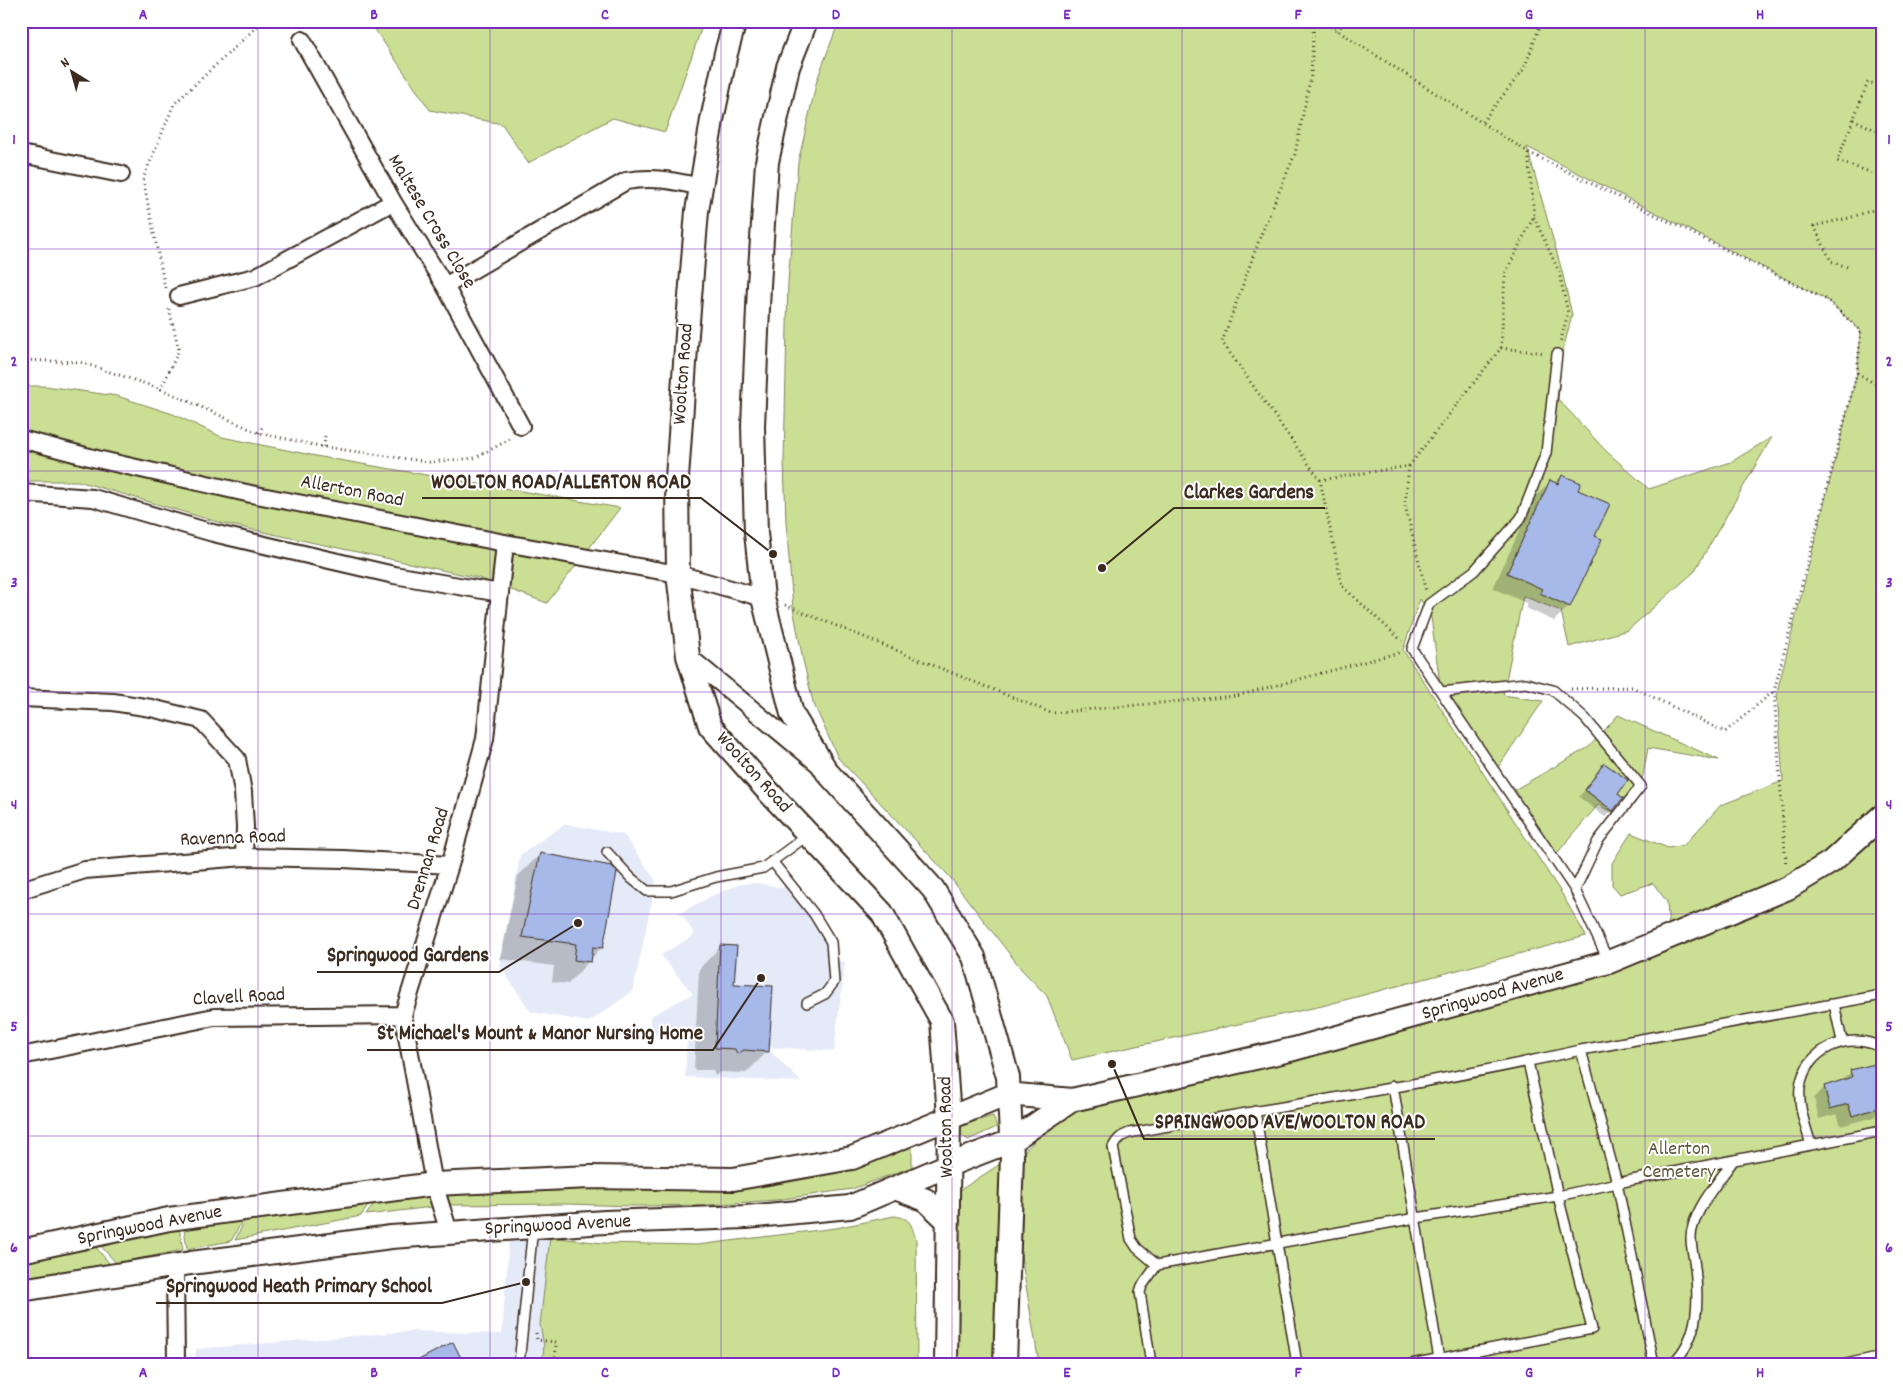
<svg xmlns="http://www.w3.org/2000/svg" width="1903" height="1385" viewBox="0 0 1903 1385" font-family="Dekko,sans-serif">
<style>
.built{fill:#e5eaf8}
.green{fill:#cadf94;stroke:#828459}
.shadow{fill:#0003}
.building{fill:#a7b9e8;stroke:#3b2a1e}
.lines{fill:none;stroke-linecap:round;stroke-linejoin:round}
.lane-casing{stroke:#3b2a1e;stroke-width:12}
.street-casing{stroke:#3b2a1e;stroke-width:20}
.secondary-casing{stroke:#3b2a1e;stroke-width:26}
.path{stroke:#3b2a1e;stroke-width:3;stroke-dasharray:1 4;stroke-linecap:butt}
.lane{stroke:#fff;stroke-width:9}
.street{stroke:#fff;stroke-width:16}
.secondary{stroke:#fff;stroke-width:22}
.grid{fill:none;stroke:#7b2cbf;stroke-width:1;stroke-opacity:0.55}
.labels{text-anchor:middle;dominant-baseline:central;stroke-width:4;stroke-linejoin:round;paint-order:stroke}
.street-label{font-size:20px;fill:#3b2a1e;stroke:#fff}
.park-label{font-size:20px;fill:#5f573c;stroke:#fff}
.leader{fill:none;stroke:#3b2a1e;stroke-width:2}
.callout-dot{fill:#3b2a1e;stroke:#fff;stroke-width:2}
.callout-label{font-size:21px;text-anchor:middle;font-weight:bold;fill:#3b2a1e;stroke:#fff;stroke-width:4;stroke-linejoin:round;paint-order:stroke}
.neatline{fill:none;stroke:#7b2cbf;stroke-width:2}
.grid-label{font-size:16px;text-anchor:middle;font-weight:bold;fill:#7b2cbf}
</style>
<rect width="100%" height="100%" fill="#fff"/>
<filter id="ink" filterUnits="userSpaceOnUse"><feTurbulence type="fractalNoise" baseFrequency=".02" numOctaves="2"/><feDisplacementMap in="SourceGraphic" scale="10" xChannelSelector="R" yChannelSelector="G"/><feConvolveMatrix kernelMatrix="1 2 1 2 8 2 1 2 1" color-interpolation-filters="sRGB"/></filter>
<g filter="url(#ink)">
<!-- built -->
<path class="built" d="M565,824L624,835L656,881L633,991L589,1022L531,1012L500,966L520,855Z
M787,882L820,924L830,959L845,962L834,1051L769,1047V1050L801,1082L685,1077L687,1037L647,1034L652,1015L693,994L661,955L695,935L683,916L678,914L712,896L741,884L758,883L782,888Z
M550,1237L540,1325L544,1346L542,1364H194L196,1349L415,1331L502,1334L509,1239Z"/>
<!-- green -->
<path class="green" d="M369,21H704L665,132L613,118L528,163L502,124L430,110Z
M839,21H1882V1364H1039L1020,1250L1022,1153L1074,1105L1670,946L1667,902L1653,883L1620,894L1612,885V863L1631,833L1668,848L1684,845L1721,805L1783,781L1777,692L1857,373L1861,331L1827,300L1527,147L1562,271L1572,315L1561,358L1558,399L1606,451L1649,489L1731,462L1772,437L1694,572L1628,630L1569,647L1561,611L1523,596L1503,695L1543,701L1495,772L1441,692L1431,617L1420,599L1403,650L1562,894L1586,936L1322,1006L1072,1060L1047,996L1022,970L949,876L838,758L813,702L803,660L793,608L786,522L784,461L788,282L798,163L817,80Z
M21,386H45L117,396L173,414L222,437L321,457L620,508L547,603L479,578L221,523L78,481H21Z
M1618,715L1719,760L1648,748L1641,786L1628,802L1618,794L1628,780L1604,763L1585,790L1618,815L1598,805L1553,858L1509,793L1589,747Z
M993,1116L997,1127L968,1140L961,1135L960,1129L963,1125Z
M912,1143V1167L852,1189L776,1200L708,1205L634,1206L566,1204L448,1205L446,1187L617,1185Z
M1003,1162L1000,1364H954L959,1191Z
M427,1186L433,1206L432,1207L366,1215L381,1193Z
M378,1192L361,1216L235,1240L247,1216Z
M245,1216L231,1241L187,1249L184,1228Z
M894,1216C912,1218 911,1225 916,1240L917,1364H542L544,1346L540,1325L550,1237L603,1243L697,1245L836,1228Z
M179,1228L183,1250L116,1263L99,1244Z
M94,1245L110,1264L21,1281V1259Z"/>
<!-- shadow -->
<path class="shadow" d="M1562,476L1577,491L1594,537L1569,606L1554,621L1526,608L1528,604L1493,588L1535,497L1550,482L1554,484Z
M1604,765L1616,794L1613,810L1605,817L1579,797Z
M540,854L602,947L568,984L552,982L554,966L500,959L518,876Z
M721,946L733,985L768,1051L746,1073L720,1072L715,1076L713,1070H694L699,969Z
M1851,1072L1882,1094V1109L1874,1117L1841,1126L1837,1114L1819,1119L1814,1098L1825,1087L1840,1082Z
M280,1361L302,1364H278Z"/>
<!-- building -->
<path class="building" d="M1562,475L1581,483L1578,490L1610,504L1595,536L1602,539L1570,607L1540,593L1542,589L1507,573L1550,480L1558,484Z
M1604,763L1628,780L1618,794L1623,798L1613,811L1585,790Z
M540,853L612,866L617,872L603,948L593,947L591,962L574,960L576,944L522,937Z
M720,945L737,946L734,984L773,986L769,1052L744,1050L737,1054L735,1049L715,1048Z
M1875,1064L1882,1089V1107L1852,1116L1848,1104L1830,1109L1824,1086L1852,1077L1850,1070Z
M453,1342L464,1364H411Z"/>
<g class="lines">
<defs>
<path id="lane" d="M1441,692L1412,649L1429,604L1474,571L1521,518L1546,453L1557,354
M607,852L631,878L647,891H671L716,877L763,868L808,835
M772,861L814,914L831,942L834,982L825,994L807,1003
M1575,890L1598,841L1641,786L1585,718L1553,690L1526,683L1441,692L1575,890L1609,962
M1834,1004L1842,1041
M1581,1050L1882,995
M1393,1086L1439,1359
M1255,1111L1297,1364
M1811,1145C1806,1127 1798,1107 1800,1088C1804,1050 1849,1029 1882,1048
M1157,1265L1137,1248L1131,1239L1113,1147C1117,1139 1121,1136 1129,1133C1280,1107 1432,1083 1581,1050L1617,1183L1654,1364
M519,1364L533,1227
M1151,1364L1140,1292L1142,1286L1157,1265L1416,1218L1558,1196L1617,1183L1882,1131
M1411,1364L1592,1329L1558,1196L1528,1062
M1672,1364C1701,1337 1699,1296 1694,1260C1692,1249 1689,1237 1693,1226C1700,1202 1719,1181 1733,1161
M1846,1364L1882,1356"/>
<path id="street" d="M302,40L393,202L445,286L521,426
M21,154L121,174
M445,286L626,181C655,176 674,181 702,187
M179,296L255,277L393,202
M21,439L97,459L251,494L505,543L678,574L763,598
M21,493L93,498L213,533L394,575L500,593
M688,656L817,763
M21,698L113,702L151,708L201,720L237,759L243,792L245,827L244,857
M21,890L85,870L244,857L343,859L450,865
M21,1056L214,1017L403,1015
M449,1232L434,1184L403,1015L450,865L485,739L505,543
M175,1266L176,1364"/>
<path id="secondary" d="M735,21L726,53L712,120L697,211L687,334L677,478L678,574L688,656L710,726L766,789L882,913L942,1021L949,1117L946,1364
M806,21L788,67L767,162L759,285L753,426L756,533L763,598L792,714L827,772L933,889L974,957L1008,1077L1012,1155L1005,1364
M895,1188L926,1200L948,1221
M21,1251L169,1219L434,1184L590,1177L733,1179L852,1158L1008,1094L1072,1100L1294,1049L1609,962L1788,888L1831,862L1882,816
M21,1290L191,1263L391,1237L605,1222L746,1217L850,1207L949,1165L1011,1141L1072,1100"/>
</defs>
<!-- lane casing -->
<use href="#lane" class="lane-casing"/>
<!-- street casing -->
<use href="#street" class="street-casing"/>
<!-- secondary casing -->
<use href="#secondary" class="secondary-casing"/>
<!-- path -->
<path class="path" d="M289,21L293,28
M1314,21L1311,75L1295,154L1262,232L1222,342L1320,480L1342,586L1402,641
M1322,21L1528,152L1827,300L1861,331L1857,373L1774,691L1786,866
M1337,31L1346,21
M1882,86L1868,82L1837,161L1882,176
M1853,119L1879,132
M1482,122L1524,69L1539,28L1543,21
M1534,217L1559,272L1568,313L1560,343
M1847,267L1831,261L1814,226L1849,218L1882,207
M165,288L143,179L174,104L263,21
M169,309L179,350L161,389L259,433L324,447L429,462L475,458L512,438
M1501,348L1545,353
M21,360L80,362L161,389
M1857,373L1882,388
M259,433L262,427
M324,447L325,436
M1409,466L1405,505L1426,591
M1320,480L1409,466L1501,348L1505,274L1534,216L1528,152
M785,605L1051,713L1236,696L1401,652
M1571,689L1632,687L1725,732L1774,691
M536,1333L537,1340L556,1342L555,1364"/>
<!-- lane -->
<use href="#lane" class="lane"/>
<!-- street -->
<use href="#street" class="street"/>
<!-- secondary -->
<use href="#secondary" class="secondary"/>
</g>
</g>
<!-- grid -->
<path class="grid" d="M258,21V1364M490,21V1364M721,21V1364M952,21V1364M1182,21V1364M1414,21V1364M1645,21V1364M21,249H1882M21,471H1882M21,692H1882M21,914H1882M21,1136H1882"/>
<g class="labels">
<!-- street labels -->
<g class="street-label">
<text transform="translate(431 222) rotate(59)">Maltese Cross Close</text>
<text transform="translate(684 374) rotate(-86)">Woolton Road</text>
<text transform="translate(352 492) rotate(11)">Allerton Road</text>
<text transform="translate(753 773) rotate(48)">Woolton Road</text>
<text transform="translate(233 839) rotate(-2)">Ravenna Road</text>
<text transform="translate(429 859) rotate(-73)">Drennan Road</text>
<text transform="translate(1493 995) rotate(-16)">Springwood Avenue</text>
<text transform="translate(239 998) rotate(-3)">Clavell Road</text>
<text transform="translate(947 1127) rotate(-91)">Woolton Road</text>
<text transform="translate(150 1226) rotate(-11)">Springwood Avenue</text>
<text transform="translate(558 1226) rotate(-3)">Springwood Avenue</text>
</g>
<!-- park labels -->
<g class="park-label">
<text x="1679" y="1150">Allerton<tspan x="1679" dy="23">Cemetery</tspan></text>
</g>
</g>
<!-- callouts -->
<path class="leader" d="M773 554L701 498H422M1102 568L1174 508H1325M578 923L499 972H317M761 978L713 1050H367M1112 1064L1144 1139H1435M526 1282L442 1303H156"/>
<g class="callout-dot">
<circle cx="773" cy="554" r="5"/>
<circle cx="1102" cy="568" r="5"/>
<circle cx="578" cy="923" r="5"/>
<circle cx="761" cy="978" r="5"/>
<circle cx="1112" cy="1064" r="5"/>
<circle cx="526" cy="1282" r="5"/>
</g>
<g class="callout-label">
<text x="561" y="488">WOOLTON ROAD/ALLERTON ROAD</text>
<text x="1249" y="498">Clarkes Gardens</text>
<text x="408" y="961">Springwood Gardens</text>
<text x="540" y="1039">St Michael's Mount &amp; Manor Nursing Home</text>
<text x="1290" y="1128">SPRINGWOOD AVE/WOOLTON ROAD</text>
<text x="299" y="1292">Springwood Heath Primary School</text>
</g>
<!-- margin -->
<rect width="1903" height="1385" fill="none" stroke="#fff" stroke-width="55"/>
<!-- north arrow -->
<g transform="translate(72 72) rotate(323)" stroke="#ffffff" stroke-width="4" paint-order="stroke">
<path d="M0-4L9 19L0 12L-9 19Z" fill="#3b2a1e"/>
<text y="-8" font-size="14" font-weight="bold" text-anchor="middle" fill="#3b2a1e">N</text>
</g>
<rect x="28" y="28" width="1848" height="1330" class="neatline"/>
<g class="grid-label">
<text x="143" y="19">A</text>
<text x="374" y="19">B</text>
<text x="605" y="19">C</text>
<text x="836" y="19">D</text>
<text x="1067" y="19">E</text>
<text x="1298" y="19">F</text>
<text x="1529" y="19">G</text>
<text x="1760" y="19">H</text>
<text x="14" y="144">1</text>
<text x="1889" y="144">1</text>
<text x="14" y="366">2</text>
<text x="1889" y="366">2</text>
<text x="14" y="587">3</text>
<text x="1889" y="587">3</text>
<text x="14" y="809">4</text>
<text x="1889" y="809">4</text>
<text x="14" y="1031">5</text>
<text x="1889" y="1031">5</text>
<text x="14" y="1252">6</text>
<text x="1889" y="1252">6</text>
<text x="143" y="1377">A</text>
<text x="374" y="1377">B</text>
<text x="605" y="1377">C</text>
<text x="836" y="1377">D</text>
<text x="1067" y="1377">E</text>
<text x="1298" y="1377">F</text>
<text x="1529" y="1377">G</text>
<text x="1760" y="1377">H</text>
</g>
</svg>
